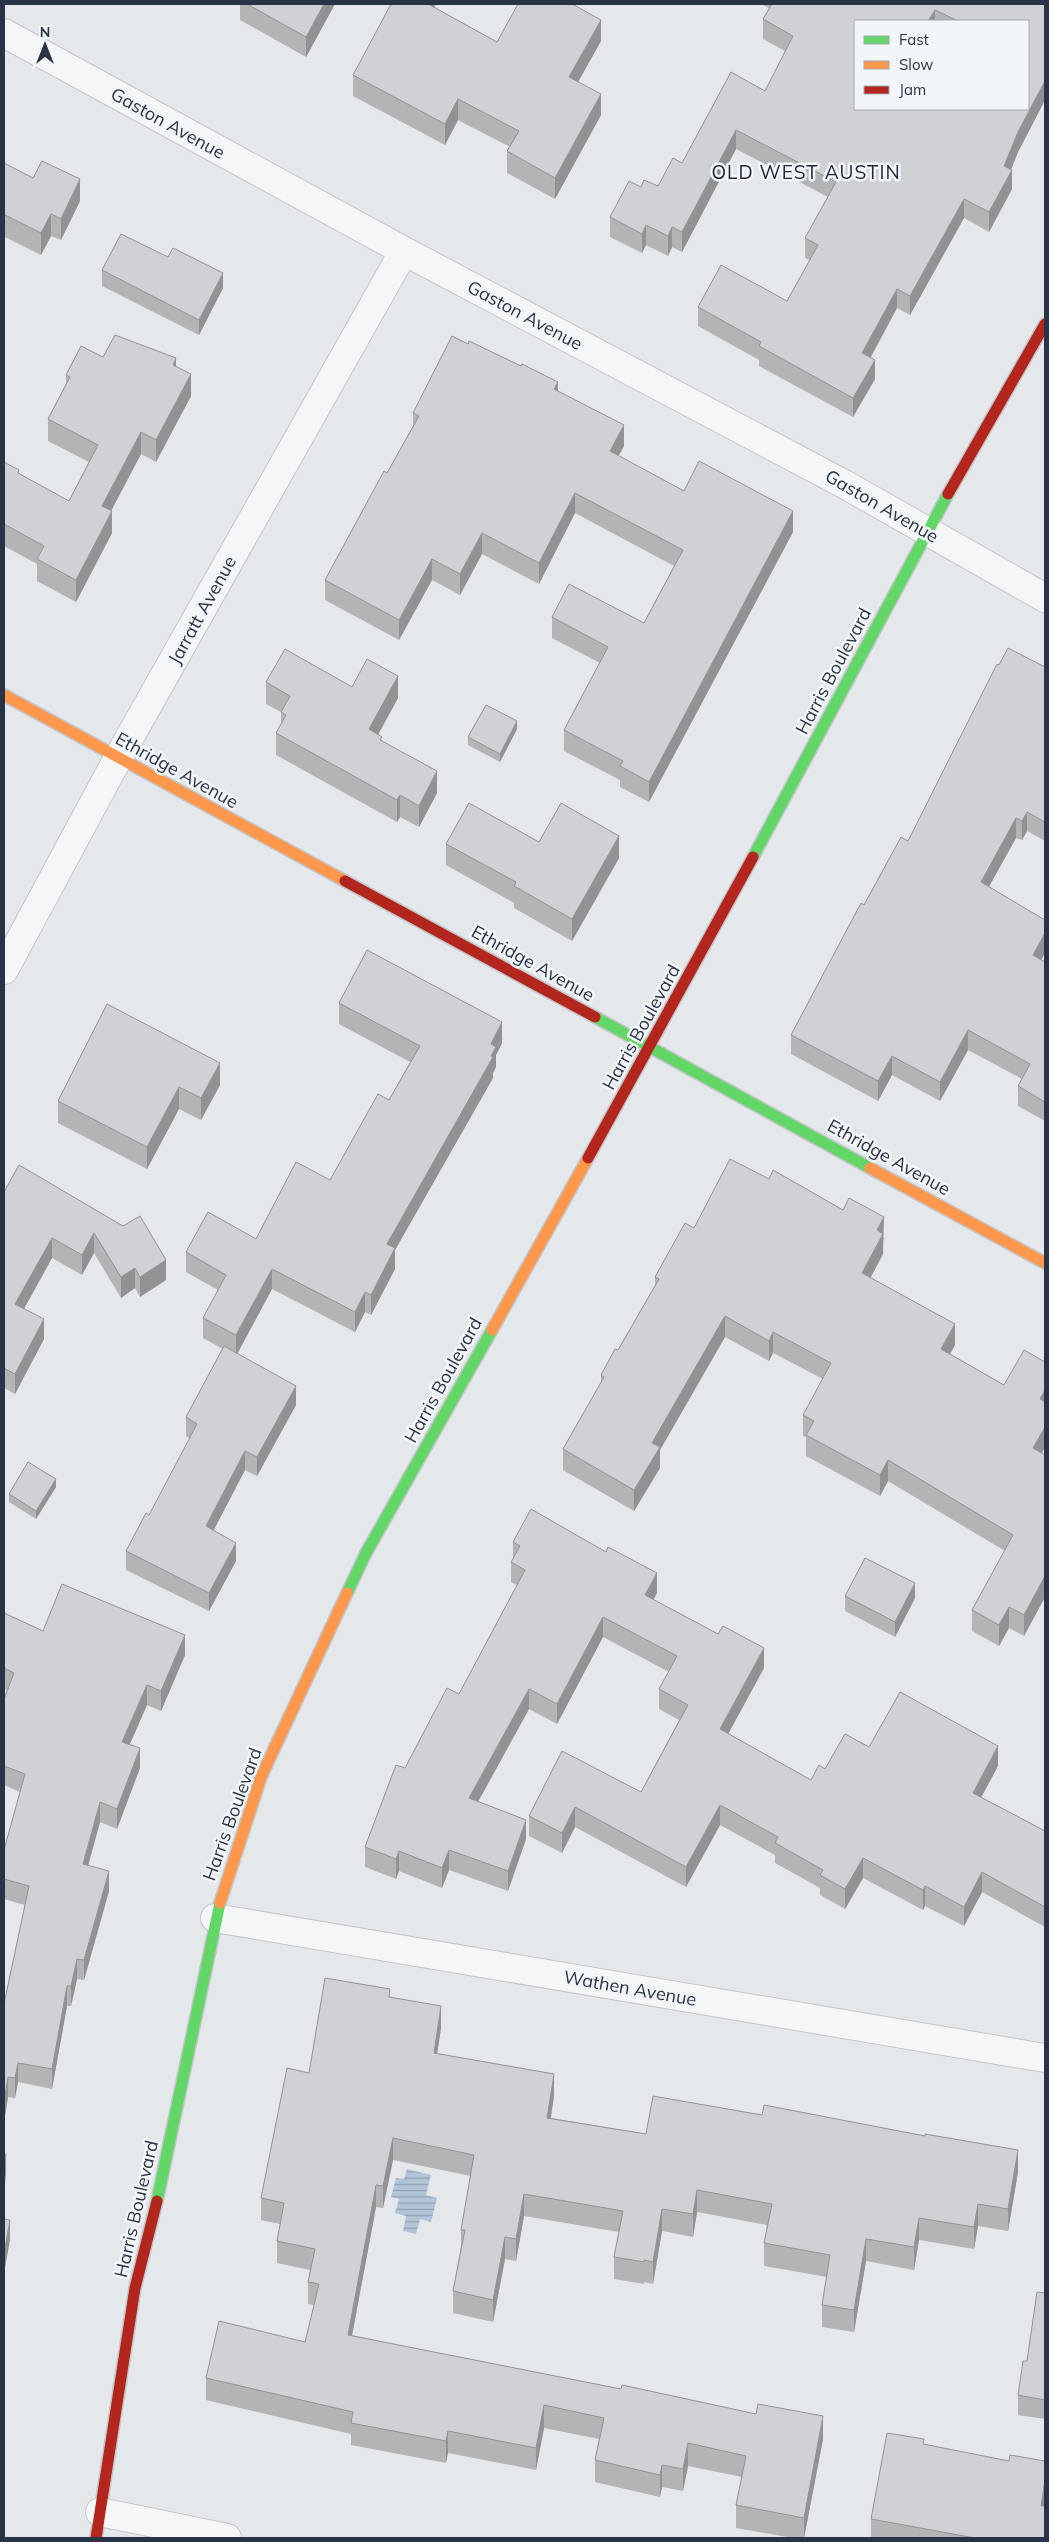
<svg xmlns="http://www.w3.org/2000/svg" width="1049" height="2542" font-family="Mulish,sans-serif">
<style>
.water{fill:url(#water-rules)}
.lines{fill:none;stroke-linecap:round;stroke-linejoin:round}
.street-casing{stroke:#c3c6c9;stroke-width:30}
.fast-casing{stroke:#c3c6c9;stroke-width:14}
.slow-casing{stroke:#c3c6c9;stroke-width:14}
.jam-casing{stroke:#c3c6c9;stroke-width:14}
.street{stroke:#f4f6f7;stroke-width:28}
.fast{stroke:#63d668;stroke-width:11}
.slow{stroke:#ff974d;stroke-width:11}
.jam{stroke:#b3261e;stroke-width:11}
.wall{fill:#b2b4b6;fill-rule:evenodd}
.shaded-wall{fill:#919294}
.building{fill:#cfd1d4;stroke:#919294;fill-rule:evenodd}
.labels{text-anchor:middle;dominant-baseline:central;stroke-width:5;stroke-linejoin:round;paint-order:stroke}
.street-label{font-size:18px;fill:#283347;stroke:#f3f6f9}
.neighbourhood-label{font-size:19px;letter-spacing:1px;fill:#1b2438;stroke:#f3f6f9}
</style>
<defs>
<pattern id="water-rules" width="6" height="5" patternUnits="userSpaceOnUse" patternTransform="scale(1.25)"><rect width="6" height="5" fill="#b1c4d8"/><path d="M0 2.5h6" fill="none" stroke="#90a0b1"/></pattern>
</defs>
<rect width="100%" height="100%" fill="#e5e8eb"/>
<!-- water -->
<path class="water" d="M 407,2169 L 431,2175 L 426,2195 L 437,2198 L 431,2222 L 420,2219 L 416,2234 L 403,2231 L 406,2216 L 395,2213 L 399,2199 L 391,2197 L 396,2178 L 404,2179 Z"/>
<g class="lines">
<defs>
<path id="street" d="M 4,33 L 404,251 L 844,484 L 1045,598
M 4,970 L 118,758 L 404,251
M 215,1918 L 1045,2058
M 100,2512 L 227,2538"/>
<path id="fast" d="M 753,857 L 948,494
M 595,1017 L 870,1168
M 347,1593 L 366,1553 L 492,1330
M 157,2201 L 220,1903"/>
<path id="slow" d="M 4,695 L 345,881
M 870,1168 L 1045,1263
M 492,1330 L 588,1158
M 220,1903 L 261,1777 L 347,1593"/>
<path id="jam" d="M 948,494 L 1045,324
M 345,881 L 595,1017
M 588,1158 L 753,857
M 96,2538 L 135,2288 L 157,2201"/>
</defs>
<!-- street casing -->
<use href="#street" class="street-casing"/>
<!-- fast casing -->
<use href="#fast" class="fast-casing"/>
<!-- slow casing -->
<use href="#slow" class="slow-casing"/>
<!-- jam casing -->
<use href="#jam" class="jam-casing"/>
<!-- street -->
<use href="#street" class="street"/>
<!-- fast -->
<use href="#fast" class="fast"/>
<!-- slow -->
<use href="#slow" class="slow"/>
<!-- jam -->
<use href="#jam" class="jam"/>
</g>
<!-- wall -->
<path class="wall" d="M 240,4 L 335,4 L 306,57 L 240,20 Z
M 436,4 L 434,7 L 497,42 L 601,41 L 578,82 L 601,115 L 555,199 L 507,173 L 507,151 L 510,147 L 458,120 L 445,145 L 353,96 L 353,75 Z
M 761,4 L 1045,4 L 1045,100 L 1018,152 L 1011,170 L 1012,189 L 989,232 L 964,218 L 910,315 L 897,308 L 871,357 L 875,379 L 853,417 L 759,366 L 759,360 L 698,326 L 698,307 L 787,301 L 810,260 L 805,258 L 805,238 L 828,197 L 736,149 L 682,252 L 672,247 L 668,256 L 646,245 L 642,253 L 610,237 L 610,217 L 641,187 L 658,186 L 682,163 L 765,91 L 785,51 L 763,39 L 763,19 L 769,8 ZM 855,21 L 1028,21 L 1028,109 L 855,109 Z
M 4,163 L 80,201 L 61,240 L 51,236 L 41,255 L 5,237 Z
M 102,270 L 223,288 L 199,335 L 102,286 Z
M 103,357 L 176,366 L 191,396 L 156,462 L 141,454 L 111,511 L 112,533 L 76,602 L 37,581 L 37,564 L 4,546 L 4,462 L 19,474 L 69,501 L 89,462 L 48,441 L 48,419 L 66,384 L 66,375 Z
M 558,391 L 624,446 L 618,456 L 684,491 L 793,532 L 649,802 L 620,787 L 620,780 L 564,751 L 564,730 L 600,663 L 552,638 L 552,617 L 644,623 L 674,566 L 575,513 L 539,584 L 482,554 L 460,595 L 432,580 L 399,640 L 325,600 L 325,580 L 387,473 L 413,426 L 413,413 Z
M 999,665 L 1045,667 L 1045,841 L 1027,831 L 1022,840 L 1016,838 L 989,886 L 1041,960 L 1045,962 L 1045,1121 L 1018,1106 L 1018,1086 L 1022,1079 L 968,1050 L 940,1101 L 892,1075 L 878,1101 L 791,1054 L 791,1035 L 864,905 L 908,841 Z
M 266,682 L 352,687 L 398,698 L 378,735 L 382,741 L 437,793 L 419,827 L 400,817 L 397,822 L 276,755 L 276,733 L 281,725 L 281,712 L 266,704 Z
M 517,729 L 500,762 L 468,745 L 468,737 Z
M 539,842 L 619,858 L 572,941 L 514,908 L 514,903 L 446,865 L 446,844 Z
M 339,1003 L 502,1043 L 496,1055 L 496,1067 L 493,1073 L 493,1078 L 395,1250 L 395,1269 L 371,1315 L 365,1312 L 355,1332 L 272,1289 L 237,1354 L 296,1405 L 257,1476 L 245,1470 L 213,1531 L 236,1561 L 209,1611 L 126,1570 L 126,1551 L 149,1515 L 190,1439 L 186,1436 L 186,1417 L 223,1349 L 203,1338 L 203,1318 L 218,1290 L 186,1272 L 186,1252 L 256,1239 L 330,1180 L 389,1100 L 410,1062 L 339,1024 Z
M 107,1004 L 220,1085 L 201,1120 L 179,1109 L 147,1169 L 58,1123 L 58,1101 Z
M 19,1165 L 166,1280 L 140,1297 L 135,1288 L 121,1298 L 94,1253 L 82,1275 L 52,1258 L 24,1309 L 44,1339 L 15,1394 L 4,1388 L 4,1192 Z
M 769,1179 L 884,1238 L 883,1240 L 883,1254 L 870,1278 L 955,1345 L 950,1354 L 1004,1385 L 1045,1362 L 1045,1447 L 1042,1453 L 1045,1455 L 1045,1597 L 1024,1636 L 1009,1628 L 999,1646 L 972,1631 L 972,1610 L 1005,1551 L 888,1481 L 880,1496 L 806,1456 L 806,1437 L 803,1436 L 803,1415 L 823,1379 L 773,1353 L 769,1361 L 725,1337 L 660,1450 L 660,1468 L 634,1511 L 563,1470 L 563,1449 L 601,1382 L 601,1375 L 618,1350 L 655,1286 L 655,1277 L 694,1228 Z
M 56,1487 L 36,1519 L 9,1502 L 9,1494 Z
M 513,1542 L 657,1593 L 653,1600 L 764,1668 L 728,1734 L 811,1780 L 825,1769 L 869,1747 L 998,1766 L 981,1797 L 1045,1831 L 1045,1927 L 982,1892 L 964,1926 L 925,1906 L 923,1910 L 863,1878 L 845,1909 L 820,1895 L 820,1888 L 775,1863 L 775,1855 L 720,1825 L 686,1887 L 575,1827 L 562,1853 L 529,1836 L 529,1816 L 641,1792 L 679,1720 L 659,1709 L 659,1689 L 669,1672 L 603,1637 L 557,1724 L 529,1709 L 478,1802 L 526,1839 L 508,1891 L 449,1870 L 442,1888 L 399,1871 L 396,1879 L 365,1867 L 365,1847 L 405,1768 L 459,1694 L 517,1585 L 511,1582 L 511,1562 L 513,1559 Z
M 845,1596 L 915,1598 L 895,1637 L 845,1611 Z
M 4,1613 L 43,1631 L 185,1655 L 161,1711 L 147,1705 L 130,1744 L 140,1768 L 117,1829 L 100,1822 L 88,1865 L 109,1891 L 84,1980 L 77,1979 L 71,2006 L 67,2006 L 52,2089 L 18,2082 L 15,2098 L 8,2097 L 4,2122 L 4,2004 L 25,1905 L 4,1899 L 4,1850 L 20,1792 L 4,1785 L 4,1699 L 7,1690 L 4,1688 Z
M 390,1997 L 441,2028 L 437,2053 L 554,2096 L 551,2118 L 646,2134 L 1018,2172 L 1008,2231 L 978,2226 L 974,2249 L 919,2240 L 914,2270 L 866,2261 L 854,2332 L 822,2327 L 822,2305 L 827,2277 L 764,2266 L 764,2243 L 767,2225 L 697,2212 L 693,2237 L 662,2231 L 653,2284 L 644,2282 L 644,2284 L 614,2279 L 614,2257 L 619,2232 L 524,2216 L 516,2261 L 505,2259 L 493,2322 L 453,2313 L 453,2291 L 461,2246 L 461,2230 L 471,2176 L 393,2160 L 383,2208 L 376,2207 L 352,2335 L 823,2439 L 804,2538 L 793,2538 L 736,2528 L 736,2505 L 742,2477 L 688,2466 L 683,2491 L 662,2487 L 660,2497 L 595,2482 L 595,2460 L 599,2439 L 544,2428 L 536,2470 L 448,2453 L 446,2463 L 351,2445 L 351,2434 L 206,2400 L 206,2378 L 305,2342 L 314,2305 L 308,2304 L 308,2282 L 310,2270 L 277,2263 L 277,2241 L 280,2224 L 261,2220 L 261,2198 L 309,2073 Z
M 1045,2293 L 1045,2419 L 1018,2415 L 1018,2395 Z
M 924,2445 L 1044,2506 L 1045,2538 L 871,2538 L 871,2519 Z"/>
<!-- shaded-wall -->
<path class="shaded-wall" d="M 324,4 L 335,4 L 306,57 L 306,37 Z
M 425,4 L 436,4 L 425,23 Z
M 935,10 L 935,21 L 928,21 Z
M 601,20 L 601,41 L 569,98 L 569,77 Z
M 1045,81 L 1045,100 L 1018,152 L 1008,177 L 1012,170 L 1012,189 L 989,232 L 989,212 L 1004,166 L 1018,132 Z
M 601,94 L 601,115 L 555,199 L 555,178 Z
M 458,99 L 458,120 L 445,145 L 445,124 Z
M 736,130 L 736,149 L 682,252 L 682,232 Z
M 80,179 L 80,201 L 61,240 L 61,219 Z
M 964,199 L 964,218 L 910,315 L 910,296 Z
M 51,214 L 51,236 L 41,255 L 41,233 Z
M 5,215 L 5,237 L 4,240 L 4,218 Z
M 646,225 L 646,245 L 642,253 L 642,234 Z
M 672,227 L 672,247 L 668,256 L 668,236 Z
M 223,273 L 223,288 L 199,335 L 199,320 Z
M 897,289 L 897,308 L 862,373 L 862,353 Z
M 176,358 L 176,380 L 173,365 Z
M 875,360 L 875,379 L 853,417 L 853,398 Z
M 191,374 L 191,396 L 156,462 L 156,440 Z
M 558,382 L 558,402 L 554,389 Z
M 624,425 L 624,446 L 610,472 L 610,451 Z
M 141,432 L 141,454 L 102,528 L 102,506 Z
M 575,493 L 575,513 L 539,584 L 539,563 Z
M 112,511 L 112,533 L 76,602 L 76,580 Z
M 793,511 L 793,532 L 649,802 L 649,782 Z
M 482,533 L 482,554 L 460,595 L 460,574 Z
M 432,559 L 432,580 L 399,640 L 399,620 Z
M 398,676 L 398,698 L 369,751 L 369,729 Z
M 517,721 L 517,729 L 500,762 L 500,754 Z
M 437,771 L 437,793 L 419,827 L 419,806 Z
M 400,795 L 400,817 L 397,822 L 397,800 Z
M 1027,812 L 1027,831 L 1022,840 L 1022,821 Z
M 1016,818 L 1016,838 L 981,901 L 981,882 Z
M 619,836 L 619,858 L 572,941 L 572,919 Z
M 1045,933 L 1045,953 L 1033,975 L 1033,955 Z
M 502,1022 L 502,1043 L 496,1055 L 496,1067 L 493,1073 L 493,1078 L 395,1250 L 395,1269 L 371,1315 L 371,1295 L 387,1244 Z
M 968,1030 L 968,1050 L 940,1101 L 940,1082 Z
M 892,1056 L 892,1075 L 878,1101 L 878,1081 Z
M 220,1063 L 220,1085 L 201,1120 L 201,1098 Z
M 179,1087 L 179,1109 L 147,1169 L 147,1147 Z
M 884,1217 L 883,1254 L 862,1294 L 862,1273 L 877,1230 Z
M 94,1233 L 94,1253 L 82,1275 L 82,1255 Z
M 52,1238 L 52,1258 L 15,1325 L 15,1304 Z
M 166,1260 L 166,1280 L 140,1297 L 140,1277 Z
M 135,1268 L 135,1288 L 121,1298 L 121,1277 Z
M 272,1269 L 272,1289 L 236,1356 L 236,1335 Z
M 365,1292 L 365,1312 L 355,1332 L 355,1312 Z
M 725,1316 L 725,1337 L 660,1450 L 660,1468 L 634,1511 L 634,1490 L 652,1443 Z
M 44,1319 L 44,1339 L 15,1394 L 15,1374 Z
M 955,1324 L 955,1345 L 941,1370 L 941,1349 Z
M 773,1332 L 773,1353 L 769,1361 L 769,1341 Z
M 296,1386 L 296,1405 L 257,1476 L 257,1457 Z
M 1045,1390 L 1045,1410 L 1040,1399 Z
M 1045,1427 L 1045,1447 L 1033,1469 L 1033,1448 Z
M 245,1451 L 245,1470 L 206,1545 L 206,1526 Z
M 888,1460 L 888,1481 L 880,1496 L 880,1475 Z
M 56,1479 L 56,1487 L 36,1519 L 36,1511 Z
M 236,1543 L 236,1561 L 209,1611 L 209,1593 Z
M 657,1573 L 657,1593 L 645,1615 L 645,1595 Z
M 1045,1576 L 1045,1597 L 1024,1636 L 1024,1615 Z
M 915,1583 L 915,1598 L 895,1637 L 895,1622 Z
M 1009,1607 L 1009,1628 L 999,1646 L 999,1625 Z
M 603,1617 L 603,1637 L 557,1724 L 557,1704 Z
M 185,1635 L 185,1655 L 161,1711 L 161,1691 Z
M 764,1648 L 764,1668 L 720,1749 L 720,1729 Z
M 147,1685 L 147,1705 L 122,1762 L 122,1742 Z
M 529,1689 L 529,1709 L 469,1818 L 469,1798 Z
M 998,1746 L 998,1766 L 973,1813 L 973,1793 Z
M 140,1748 L 140,1768 L 117,1829 L 117,1809 Z
M 100,1802 L 100,1822 L 83,1884 L 83,1864 Z
M 720,1805 L 720,1825 L 686,1887 L 686,1867 Z
M 575,1807 L 575,1827 L 562,1853 L 562,1833 Z
M 526,1820 L 526,1839 L 508,1891 L 508,1871 Z
M 449,1850 L 449,1870 L 442,1888 L 442,1868 Z
M 399,1851 L 399,1871 L 396,1879 L 396,1859 Z
M 863,1858 L 863,1878 L 845,1909 L 845,1889 Z
M 109,1871 L 109,1891 L 84,1980 L 84,1960 Z
M 982,1872 L 982,1892 L 964,1926 L 964,1907 Z
M 925,1886 L 925,1906 L 923,1910 L 923,1890 Z
M 77,1959 L 77,1979 L 71,2006 L 71,1986 Z
M 67,1986 L 67,2006 L 52,2089 L 52,2069 Z
M 441,2006 L 441,2028 L 434,2075 L 434,2053 Z
M 18,2063 L 18,2082 L 15,2098 L 15,2078 Z
M 554,2074 L 554,2096 L 547,2140 L 547,2118 Z
M 8,2077 L 8,2097 L 4,2122 L 4,2102 Z
M 393,2138 L 393,2160 L 383,2208 L 383,2186 Z
M 1018,2150 L 1018,2172 L 1008,2231 L 1008,2209 Z
M 6,2154 L 6,2174 L 4,2190 L 4,2170 Z
M 376,2185 L 376,2207 L 348,2357 L 348,2335 Z
M 697,2190 L 697,2212 L 693,2237 L 693,2214 Z
M 524,2194 L 524,2216 L 516,2261 L 516,2239 Z
M 978,2204 L 978,2226 L 974,2249 L 974,2227 Z
M 662,2209 L 662,2231 L 653,2284 L 653,2262 Z
M 919,2218 L 919,2240 L 914,2270 L 914,2247 Z
M 10,2220 L 10,2240 L 4,2273 L 4,2254 Z
M 505,2237 L 505,2259 L 493,2322 L 493,2300 Z
M 866,2239 L 866,2261 L 854,2332 L 854,2310 Z
M 544,2405 L 544,2428 L 536,2470 L 536,2448 Z
M 823,2416 L 823,2439 L 804,2538 L 804,2518 Z
M 448,2431 L 448,2453 L 446,2463 L 446,2441 Z
M 688,2443 L 688,2466 L 683,2491 L 683,2469 Z
M 662,2465 L 662,2487 L 660,2497 L 660,2475 Z
M 1045,2480 L 1045,2499 L 1041,2525 L 1041,2506 Z"/>
<!-- building -->
<path class="building" d="M 247,4 L 324,4 L 306,37 Z
M 391,4 L 428,4 L 497,42 L 518,4 L 572,4 L 601,20 L 569,77 L 601,94 L 555,178 L 507,151 L 519,131 L 458,99 L 445,124 L 353,75 Z
M 772,4 L 1045,4 L 1045,81 L 1018,132 L 1004,166 L 1012,170 L 989,212 L 964,199 L 910,296 L 897,289 L 862,353 L 875,360 L 853,398 L 759,346 L 761,342 L 698,307 L 721,265 L 787,301 L 818,245 L 805,238 L 836,182 L 736,130 L 682,232 L 672,227 L 668,236 L 646,225 L 642,234 L 610,217 L 629,181 L 641,187 L 644,180 L 658,186 L 673,158 L 682,163 L 731,72 L 765,91 L 793,36 L 763,19 ZM 935,10 L 958,21 L 1028,21 L 1028,109 L 855,109 L 855,21 L 928,21 Z
M 42,161 L 80,179 L 61,219 L 51,214 L 41,233 L 5,215 L 4,218 L 4,163 L 33,178 Z
M 121,234 L 168,257 L 173,248 L 223,273 L 199,320 L 102,270 Z
M 115,335 L 176,358 L 173,365 L 191,374 L 156,440 L 141,432 L 102,506 L 112,511 L 76,580 L 37,559 L 44,546 L 4,524 L 4,462 L 19,470 L 18,473 L 69,501 L 98,445 L 48,419 L 70,377 L 66,375 L 81,346 L 103,357 Z
M 452,336 L 468,344 L 469,341 L 521,366 L 522,364 L 558,382 L 554,389 L 624,425 L 610,451 L 684,491 L 699,461 L 793,511 L 649,782 L 620,766 L 623,761 L 564,730 L 608,647 L 552,617 L 569,584 L 644,623 L 683,550 L 575,493 L 539,563 L 482,533 L 460,574 L 432,559 L 399,620 L 325,580 L 384,471 L 387,473 L 419,416 L 413,413 Z
M 1008,648 L 1045,667 L 1045,822 L 1027,812 L 1022,821 L 1016,818 L 981,882 L 1045,920 L 1045,933 L 1033,955 L 1045,962 L 1045,1102 L 1018,1086 L 1030,1064 L 968,1030 L 940,1082 L 892,1056 L 878,1081 L 791,1035 L 861,903 L 864,905 L 901,837 L 908,841 L 997,664 L 999,665 Z
M 285,649 L 352,687 L 367,659 L 398,676 L 369,729 L 382,737 L 380,740 L 437,771 L 419,806 L 400,795 L 397,800 L 276,733 L 286,715 L 281,712 L 290,696 L 266,682 Z
M 486,705 L 517,721 L 500,754 L 468,737 Z
M 469,803 L 539,842 L 561,803 L 619,836 L 572,919 L 514,886 L 516,882 L 446,844 Z
M 367,950 L 502,1022 L 491,1044 L 496,1047 L 491,1056 L 493,1057 L 387,1244 L 395,1248 L 371,1295 L 365,1292 L 355,1312 L 272,1269 L 236,1335 L 203,1318 L 226,1275 L 186,1252 L 208,1212 L 256,1239 L 296,1162 L 330,1180 L 378,1094 L 389,1100 L 420,1046 L 339,1003 Z
M 107,1004 L 220,1063 L 201,1098 L 179,1087 L 147,1147 L 58,1101 Z
M 730,1159 L 769,1179 L 773,1170 L 843,1210 L 849,1198 L 884,1217 L 877,1230 L 883,1234 L 862,1273 L 955,1324 L 941,1349 L 1004,1385 L 1024,1350 L 1045,1362 L 1045,1390 L 1040,1399 L 1045,1402 L 1045,1427 L 1033,1448 L 1045,1455 L 1045,1576 L 1024,1615 L 1009,1607 L 999,1625 L 972,1610 L 1013,1535 L 888,1460 L 880,1475 L 806,1435 L 814,1421 L 803,1415 L 831,1363 L 773,1332 L 769,1341 L 725,1316 L 652,1443 L 660,1447 L 634,1490 L 563,1449 L 604,1377 L 601,1375 L 615,1349 L 618,1350 L 659,1279 L 655,1277 L 685,1223 L 694,1228 Z
M 19,1165 L 123,1226 L 140,1216 L 166,1260 L 140,1277 L 135,1268 L 121,1277 L 94,1233 L 82,1255 L 52,1238 L 15,1304 L 44,1319 L 15,1374 L 4,1368 L 4,1192 Z
M 224,1346 L 296,1386 L 257,1457 L 245,1451 L 206,1526 L 236,1543 L 209,1593 L 126,1551 L 146,1513 L 149,1515 L 197,1424 L 186,1417 Z
M 28,1462 L 56,1479 L 36,1511 L 9,1494 Z
M 531,1509 L 606,1552 L 608,1547 L 657,1573 L 645,1595 L 718,1634 L 723,1626 L 764,1648 L 720,1729 L 811,1780 L 819,1765 L 825,1769 L 845,1734 L 869,1747 L 900,1692 L 998,1746 L 973,1793 L 1045,1831 L 1045,1907 L 982,1872 L 964,1907 L 925,1886 L 923,1890 L 863,1858 L 845,1889 L 820,1875 L 823,1870 L 775,1843 L 778,1837 L 720,1805 L 686,1867 L 575,1807 L 562,1833 L 529,1816 L 562,1751 L 641,1792 L 688,1705 L 659,1689 L 677,1656 L 603,1617 L 557,1704 L 529,1689 L 469,1798 L 526,1820 L 508,1871 L 449,1850 L 442,1868 L 399,1851 L 396,1859 L 365,1847 L 396,1765 L 405,1768 L 447,1688 L 459,1694 L 525,1570 L 511,1562 L 520,1546 L 513,1542 Z
M 865,1558 L 915,1583 L 895,1622 L 845,1596 Z
M 62,1584 L 185,1635 L 161,1691 L 147,1685 L 122,1742 L 140,1748 L 117,1809 L 100,1802 L 83,1864 L 109,1871 L 84,1960 L 77,1959 L 71,1986 L 67,1986 L 52,2069 L 18,2063 L 15,2078 L 8,2077 L 4,2102 L 4,2004 L 29,1886 L 4,1879 L 4,1850 L 25,1774 L 4,1766 L 4,1699 L 14,1673 L 4,1668 L 4,1613 L 43,1631 Z
M 325,1978 L 390,1989 L 389,1997 L 441,2006 L 434,2053 L 554,2074 L 547,2118 L 646,2134 L 653,2096 L 762,2115 L 764,2105 L 925,2136 L 925,2134 L 1018,2150 L 1008,2209 L 978,2204 L 974,2227 L 919,2218 L 914,2247 L 866,2239 L 854,2310 L 822,2305 L 830,2255 L 764,2243 L 772,2204 L 697,2190 L 693,2214 L 662,2209 L 653,2262 L 644,2260 L 644,2262 L 614,2257 L 623,2211 L 524,2194 L 516,2239 L 505,2237 L 493,2300 L 453,2291 L 465,2230 L 461,2230 L 474,2155 L 393,2138 L 383,2186 L 376,2185 L 348,2335 L 621,2389 L 622,2385 L 756,2414 L 758,2404 L 823,2416 L 804,2518 L 736,2505 L 746,2456 L 688,2443 L 683,2469 L 662,2465 L 660,2475 L 595,2460 L 604,2418 L 544,2405 L 536,2448 L 448,2431 L 446,2441 L 351,2423 L 353,2412 L 206,2378 L 219,2321 L 305,2342 L 319,2284 L 308,2282 L 315,2249 L 277,2241 L 284,2203 L 261,2198 L 287,2068 L 309,2073 Z
M 4,2154 L 6,2154 L 4,2170 Z
M 4,2219 L 10,2220 L 4,2254 Z
M 1037,2292 L 1045,2293 L 1045,2400 L 1018,2395 L 1023,2361 L 1027,2361 Z
M 887,2433 L 924,2439 L 923,2444 L 1009,2461 L 1010,2455 L 1045,2461 L 1045,2480 L 1041,2506 L 1045,2506 L 1045,2538 L 975,2538 L 871,2519 Z"/>
<g class="labels">
<!-- street labels -->
<g class="street-label">
<text transform="translate(168 123) rotate(29)">Gaston Avenue</text>
<text transform="translate(525 315) rotate(28)">Gaston Avenue</text>
<text transform="translate(882 506) rotate(30)">Gaston Avenue</text>
<text transform="translate(202 610) rotate(-61)">Jarratt Avenue</text>
<text transform="translate(833 671) rotate(-62)">Harris Boulevard</text>
<text transform="translate(177 770) rotate(29)">Ethridge Avenue</text>
<text transform="translate(533 963) rotate(29)">Ethridge Avenue</text>
<text transform="translate(641 1027) rotate(-61)">Harris Boulevard</text>
<text transform="translate(889 1157) rotate(29)">Ethridge Avenue</text>
<text transform="translate(443 1380) rotate(-61)">Harris Boulevard</text>
<text transform="translate(232 1814) rotate(-70)">Harris Boulevard</text>
<text transform="translate(630 1988) rotate(10)">Wathen Avenue</text>
<text transform="translate(136 2209) rotate(-77)">Harris Boulevard</text>
</g>
<!-- neighbourhood labels -->
<g class="neighbourhood-label">
<text x="806" y="172">OLD WEST AUSTIN</text>
</g>
</g>
<!-- border -->
<rect width="1049" height="2542" fill="none" stroke="#283347" stroke-width="10"/>
<!-- legend -->
<rect x="854" y="20" width="175" height="90" fill="#f3f6f9" stroke="#a2a8b2"/>
<rect x="864" y="36" width="25" height="8" fill="#63d668" stroke="#a2a8b2"/>
<text x="899" y="45" font-size="15" fill="#283347">Fast</text>
<rect x="864" y="61" width="25" height="8" fill="#ff974d" stroke="#a2a8b2"/>
<text x="899" y="70" font-size="15" fill="#283347">Slow</text>
<rect x="864" y="86" width="25" height="8" fill="#b3261e" stroke="#a2a8b2"/>
<text x="899" y="95" font-size="15" fill="#283347">Jam</text>
<!-- north arrow -->
<g transform="translate(45 45)" stroke="#f3f6f9" stroke-width="4" paint-order="stroke">
<path d="M0-4L9 19L0 12L-9 19Z" fill="#283347"/>
<text y="-8" font-size="14" font-weight="bold" text-anchor="middle" fill="#283347">N</text>
</g>
</svg>
